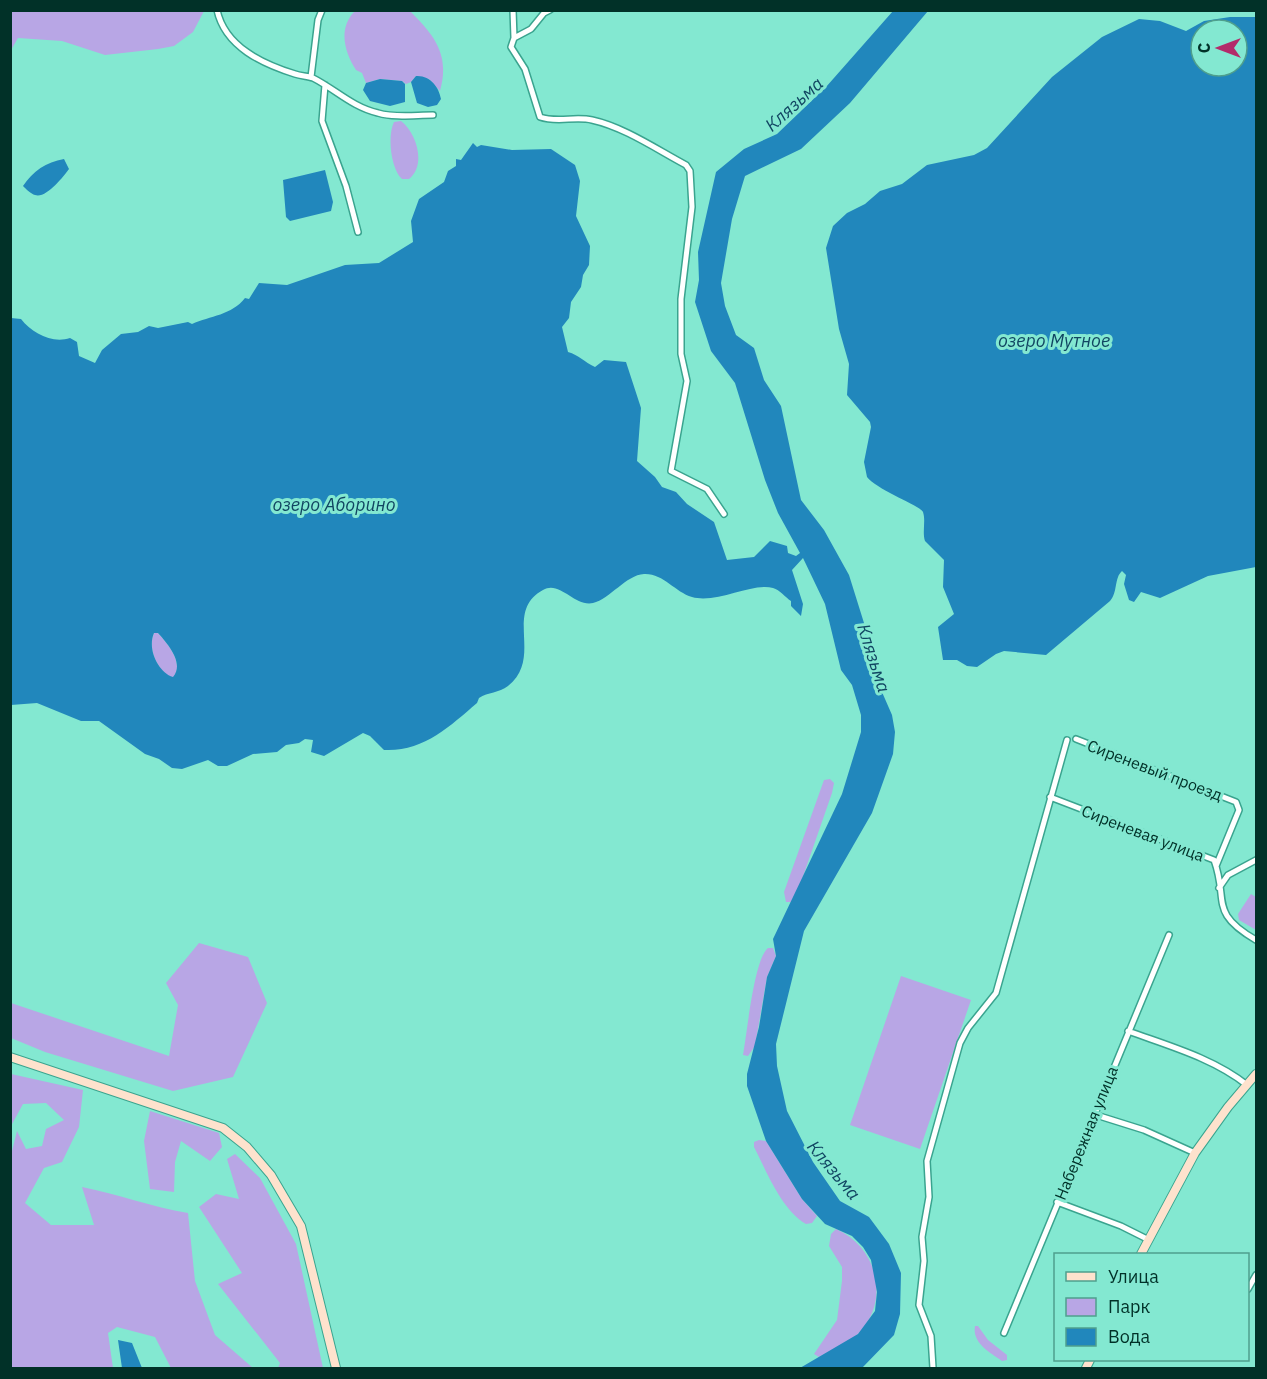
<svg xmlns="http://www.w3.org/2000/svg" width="1267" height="1379" font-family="'IBM Plex Sans',sans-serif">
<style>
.green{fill:#b8a6e5}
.water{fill:#2187bc;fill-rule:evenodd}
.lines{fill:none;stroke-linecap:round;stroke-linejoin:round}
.minor-casing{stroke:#3aa48f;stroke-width:8}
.secondary-casing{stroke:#3aa48f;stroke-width:10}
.minor{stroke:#fff;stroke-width:5}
.secondary{stroke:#fee2cd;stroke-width:8}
.labels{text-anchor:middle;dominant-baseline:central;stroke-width:6;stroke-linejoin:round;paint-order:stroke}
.street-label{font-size:16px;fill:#013128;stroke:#83e8d1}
.water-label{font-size:18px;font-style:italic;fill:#114562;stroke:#83e8d1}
</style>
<rect width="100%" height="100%" fill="#83e8d1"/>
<!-- green -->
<path class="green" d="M 11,10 L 204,10 L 204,11 L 193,32 L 174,46 L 158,49 L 105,55 L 62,41 L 18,38 L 11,50 Z
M 355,11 L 410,11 C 435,36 450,55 440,91 L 429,79 L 416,76 L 411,82 L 406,84 L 402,81 L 380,79 L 366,83 L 362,73 L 356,70 C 344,51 338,28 355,11 Z
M 401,121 C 416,132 427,165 409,179 L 402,179 C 391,169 387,136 394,122 Z
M 154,633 L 158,633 C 167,643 185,663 173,678 C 158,672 147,649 154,633 Z
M 830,779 L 834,783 L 832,793 L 800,885 L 791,902 L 786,902 L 784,892 L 824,780 Z
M 1251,894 L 1256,897 L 1256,930 L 1239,920 L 1238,914 Z
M 199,943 L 248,957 L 267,1003 L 233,1077 L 173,1091 L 45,1052 L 11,1038 L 11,1003 L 169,1056 L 178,1005 L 166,983 Z
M 768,948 L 773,948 L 776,956 L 767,977 L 755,1046 L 748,1056 L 743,1055 C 747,1034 754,959 768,948 Z
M 901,976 L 971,1000 L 920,1149 L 850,1125 Z
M 11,1074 L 83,1090 L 79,1127 L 62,1162 L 44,1168 L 25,1203 L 51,1225 L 94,1225 L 82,1187 C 118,1194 152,1207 188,1213 L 195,1281 L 215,1335 L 253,1368 L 171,1368 L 155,1337 L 117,1327 L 108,1333 L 113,1368 L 11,1368 L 11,1155 L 17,1131 L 26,1149 L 42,1146 L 46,1129 L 64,1120 L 46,1103 L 23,1104 L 11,1126 Z
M 150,1111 L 219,1133 L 222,1147 L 210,1161 L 181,1141 L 175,1162 L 174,1192 L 150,1189 L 144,1141 Z
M 759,1140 L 766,1141 L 802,1199 L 817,1216 L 812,1223 L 806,1224 C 781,1209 767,1172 754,1147 L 754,1142 Z
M 235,1154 L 260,1178 L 296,1244 L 323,1368 L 278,1368 L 280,1363 L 218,1284 L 242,1273 L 199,1207 L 216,1194 L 239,1199 L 227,1159 Z
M 836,1229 C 877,1247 891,1299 859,1333 C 850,1343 832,1350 819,1357 L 814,1354 L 837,1320 L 842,1281 L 842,1267 L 829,1246 L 831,1234 Z
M 975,1326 L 978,1326 L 988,1340 L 1007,1355 L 1007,1360 L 1002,1361 C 989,1352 972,1343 975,1326 Z"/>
<!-- water -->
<path class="water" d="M 893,11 L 928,11 L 850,103 L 801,149 L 745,176 L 732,219 L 721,283 L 725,306 L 736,335 L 754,348 L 764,380 L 781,406 L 801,500 L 824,530 L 849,575 L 864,623 L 875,676 L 892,715 L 895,732 L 893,754 L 872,813 L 804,931 L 776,1044 L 777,1066 L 787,1111 L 813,1162 L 840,1201 L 869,1217 L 889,1244 L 901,1273 L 900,1314 L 894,1335 L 862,1368 L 800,1368 L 858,1334 L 875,1311 L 877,1292 L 871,1260 L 863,1247 L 852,1236 L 825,1224 L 802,1199 L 766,1141 L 747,1086 L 747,1074 L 759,1027 L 767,977 L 776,956 L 773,939 L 842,794 L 861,732 L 861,715 L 852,685 L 841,670 L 825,604 L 803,558 L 792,570 L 803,604 L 801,616 L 791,606 L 791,601 C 785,597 780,590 773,588 C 753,582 717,604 692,597 C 675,592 663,573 644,574 C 626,575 610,599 593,603 C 574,607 560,580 543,590 C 503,612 544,657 508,686 C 499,693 488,692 479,698 L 477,703 C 449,727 423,752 384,750 L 370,736 L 363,733 L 324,756 L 311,752 L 313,740 L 305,739 L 299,743 L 286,745 L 277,752 L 253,754 L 227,766 L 218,766 L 208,760 L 182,769 L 172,768 L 159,759 L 145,754 L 99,721 L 81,721 L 37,703 L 11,705 L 11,318 L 21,319 C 32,333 52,344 70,338 L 77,342 L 79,356 L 95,363 L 102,350 L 121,334 L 138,332 L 149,326 L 158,328 L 188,322 L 192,324 C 210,316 232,315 245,298 L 249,299 L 259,283 L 287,285 L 345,265 L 379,263 L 413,242 L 411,221 L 419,199 L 444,182 L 448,171 L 456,166 L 456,159 L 461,160 L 473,143 L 477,147 L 481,145 L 512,150 L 551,149 L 575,165 L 580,181 L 576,216 L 590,246 L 589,265 L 583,275 L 581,287 L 571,302 L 569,318 L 562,327 L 568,352 C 579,355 584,362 595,367 L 604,360 L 626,362 L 641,408 L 637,461 L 655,477 L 662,487 L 676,492 L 687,504 L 714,522 L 727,560 L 754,557 L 770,541 L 787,546 L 788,553 L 796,556 L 800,553 L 778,513 L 765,480 L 735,383 L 711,351 L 695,302 L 699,280 L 698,252 L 716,172 L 744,149 L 777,134 L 826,87 ZM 154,633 L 158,633 C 167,643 185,663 173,677 C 158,672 147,649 154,633 Z
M 1230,17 L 1256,17 L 1256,567 L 1208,576 L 1160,598 L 1141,592 L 1134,602 L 1129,600 L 1124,584 L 1126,575 L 1122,571 C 1114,578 1118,592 1110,601 L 1046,655 L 1004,651 L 996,654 L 977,667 L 967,666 L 957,660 L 943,660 L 938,627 L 954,614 L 943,587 L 944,560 L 925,541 C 922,532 926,521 923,512 C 921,506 877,490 867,477 L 864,462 L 871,427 L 870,422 L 847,395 L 849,364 L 839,329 L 826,248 L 833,226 L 847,213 L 865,204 L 880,191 L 902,184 L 927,165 L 974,155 L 987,148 L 1052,77 L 1102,37 L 1139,19 L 1160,21 L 1186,31 L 1204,21 ZM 1201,30 L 1237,30 L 1237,66 L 1201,66 Z
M 416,76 C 430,75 439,87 441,99 L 437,105 L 428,107 L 417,103 L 411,82 Z
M 380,79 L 402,81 L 405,84 L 405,102 L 390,106 L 370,101 L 363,90 L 366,83 Z
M 64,159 L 69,169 C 63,177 46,199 35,195 C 31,194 26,189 23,186 C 33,171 46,162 64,159 Z
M 325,170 L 333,202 L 331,211 L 290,221 L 286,217 L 283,180 Z
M 118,1340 L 132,1343 L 142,1368 L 122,1368 Z"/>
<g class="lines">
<defs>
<path id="minor" d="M 217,10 C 225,47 263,64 295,74 C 301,76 308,76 313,78 C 335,89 352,107 378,113 C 395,118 415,115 433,115
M 513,10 L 514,38
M 550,10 L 544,13 L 531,29 L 514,38 L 511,47 L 525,69 L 540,117 C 557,123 575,116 592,120 C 624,127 656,149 686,165 L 690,171 L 692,207 L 681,299 L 681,354 L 687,381 L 671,471 L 707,489 L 724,514
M 311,77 L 318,20 L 322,10
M 325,85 L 322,121 L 346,186 L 358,232
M 1076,739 L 1236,802 L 1239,810 L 1216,866
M 1050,797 L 1214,860 C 1229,901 1208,912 1256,940
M 1219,888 L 1228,875 L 1256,860
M 1128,1031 C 1169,1046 1213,1058 1247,1085
M 1093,1114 L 1144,1130 L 1195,1153
M 1057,1202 L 1121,1226 L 1149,1240
M 1248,1289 L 1256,1275
M 1004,1333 L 1169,935
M 933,1368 L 931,1336 L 919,1305 L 924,1261 L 922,1237 L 929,1197 L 927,1161 L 960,1043 L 968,1028 L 996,993 L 1067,740"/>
<path id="secondary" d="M 10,1057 L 223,1128 L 247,1147 L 271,1175 L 301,1226 L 336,1368
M 1141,1254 L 1195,1153 L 1228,1107 L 1256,1074
M 1086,1368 L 1090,1360"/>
</defs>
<!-- minor casing -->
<use href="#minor" class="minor-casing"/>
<!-- secondary casing -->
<use href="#secondary" class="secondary-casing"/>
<!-- minor -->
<use href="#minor" class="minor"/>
<!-- secondary -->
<use href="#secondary" class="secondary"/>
</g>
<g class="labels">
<!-- street labels -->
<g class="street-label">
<text transform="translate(1155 770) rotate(21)">Сиреневый проезд</text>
<text transform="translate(1143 833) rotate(21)">Сиреневая улица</text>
<text transform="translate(1086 1133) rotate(-68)">Набережная улица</text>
</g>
<!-- water labels -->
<g class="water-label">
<text transform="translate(794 104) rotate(-42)">Клязьма</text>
<text x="1054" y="340">озеро Мутное</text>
<text x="334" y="504">озеро Аборино</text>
<text transform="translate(874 658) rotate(72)">Клязьма</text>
<text transform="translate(834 1170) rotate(50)">Клязьма</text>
</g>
</g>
<!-- border -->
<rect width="1267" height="1379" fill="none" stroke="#013128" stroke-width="24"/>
<!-- legend -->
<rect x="1054" y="1253" width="195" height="108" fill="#83e8d1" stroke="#4f9f8d" stroke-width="1.5"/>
<rect x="1066" y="1272" width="30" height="9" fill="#fee2cd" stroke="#4f9f8d" stroke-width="1.5"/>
<text x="1108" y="1283" font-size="18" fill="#013128">Улица</text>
<rect x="1066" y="1298" width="30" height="18" fill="#b8a6e5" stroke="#4f9f8d" stroke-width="1.5"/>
<text x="1108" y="1313" font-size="18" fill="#013128">Парк</text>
<rect x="1066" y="1328" width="30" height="18" fill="#2187bc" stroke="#4f9f8d" stroke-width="1.5"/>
<text x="1108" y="1343" font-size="18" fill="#013128">Вода</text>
<!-- north arrow -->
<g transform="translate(1219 48) rotate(270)"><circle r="28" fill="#83e8d1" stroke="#4f9f8d" stroke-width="1.5"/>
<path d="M0-4.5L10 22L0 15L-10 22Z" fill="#b32b6a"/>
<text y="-9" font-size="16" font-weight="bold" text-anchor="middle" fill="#013128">С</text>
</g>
</svg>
